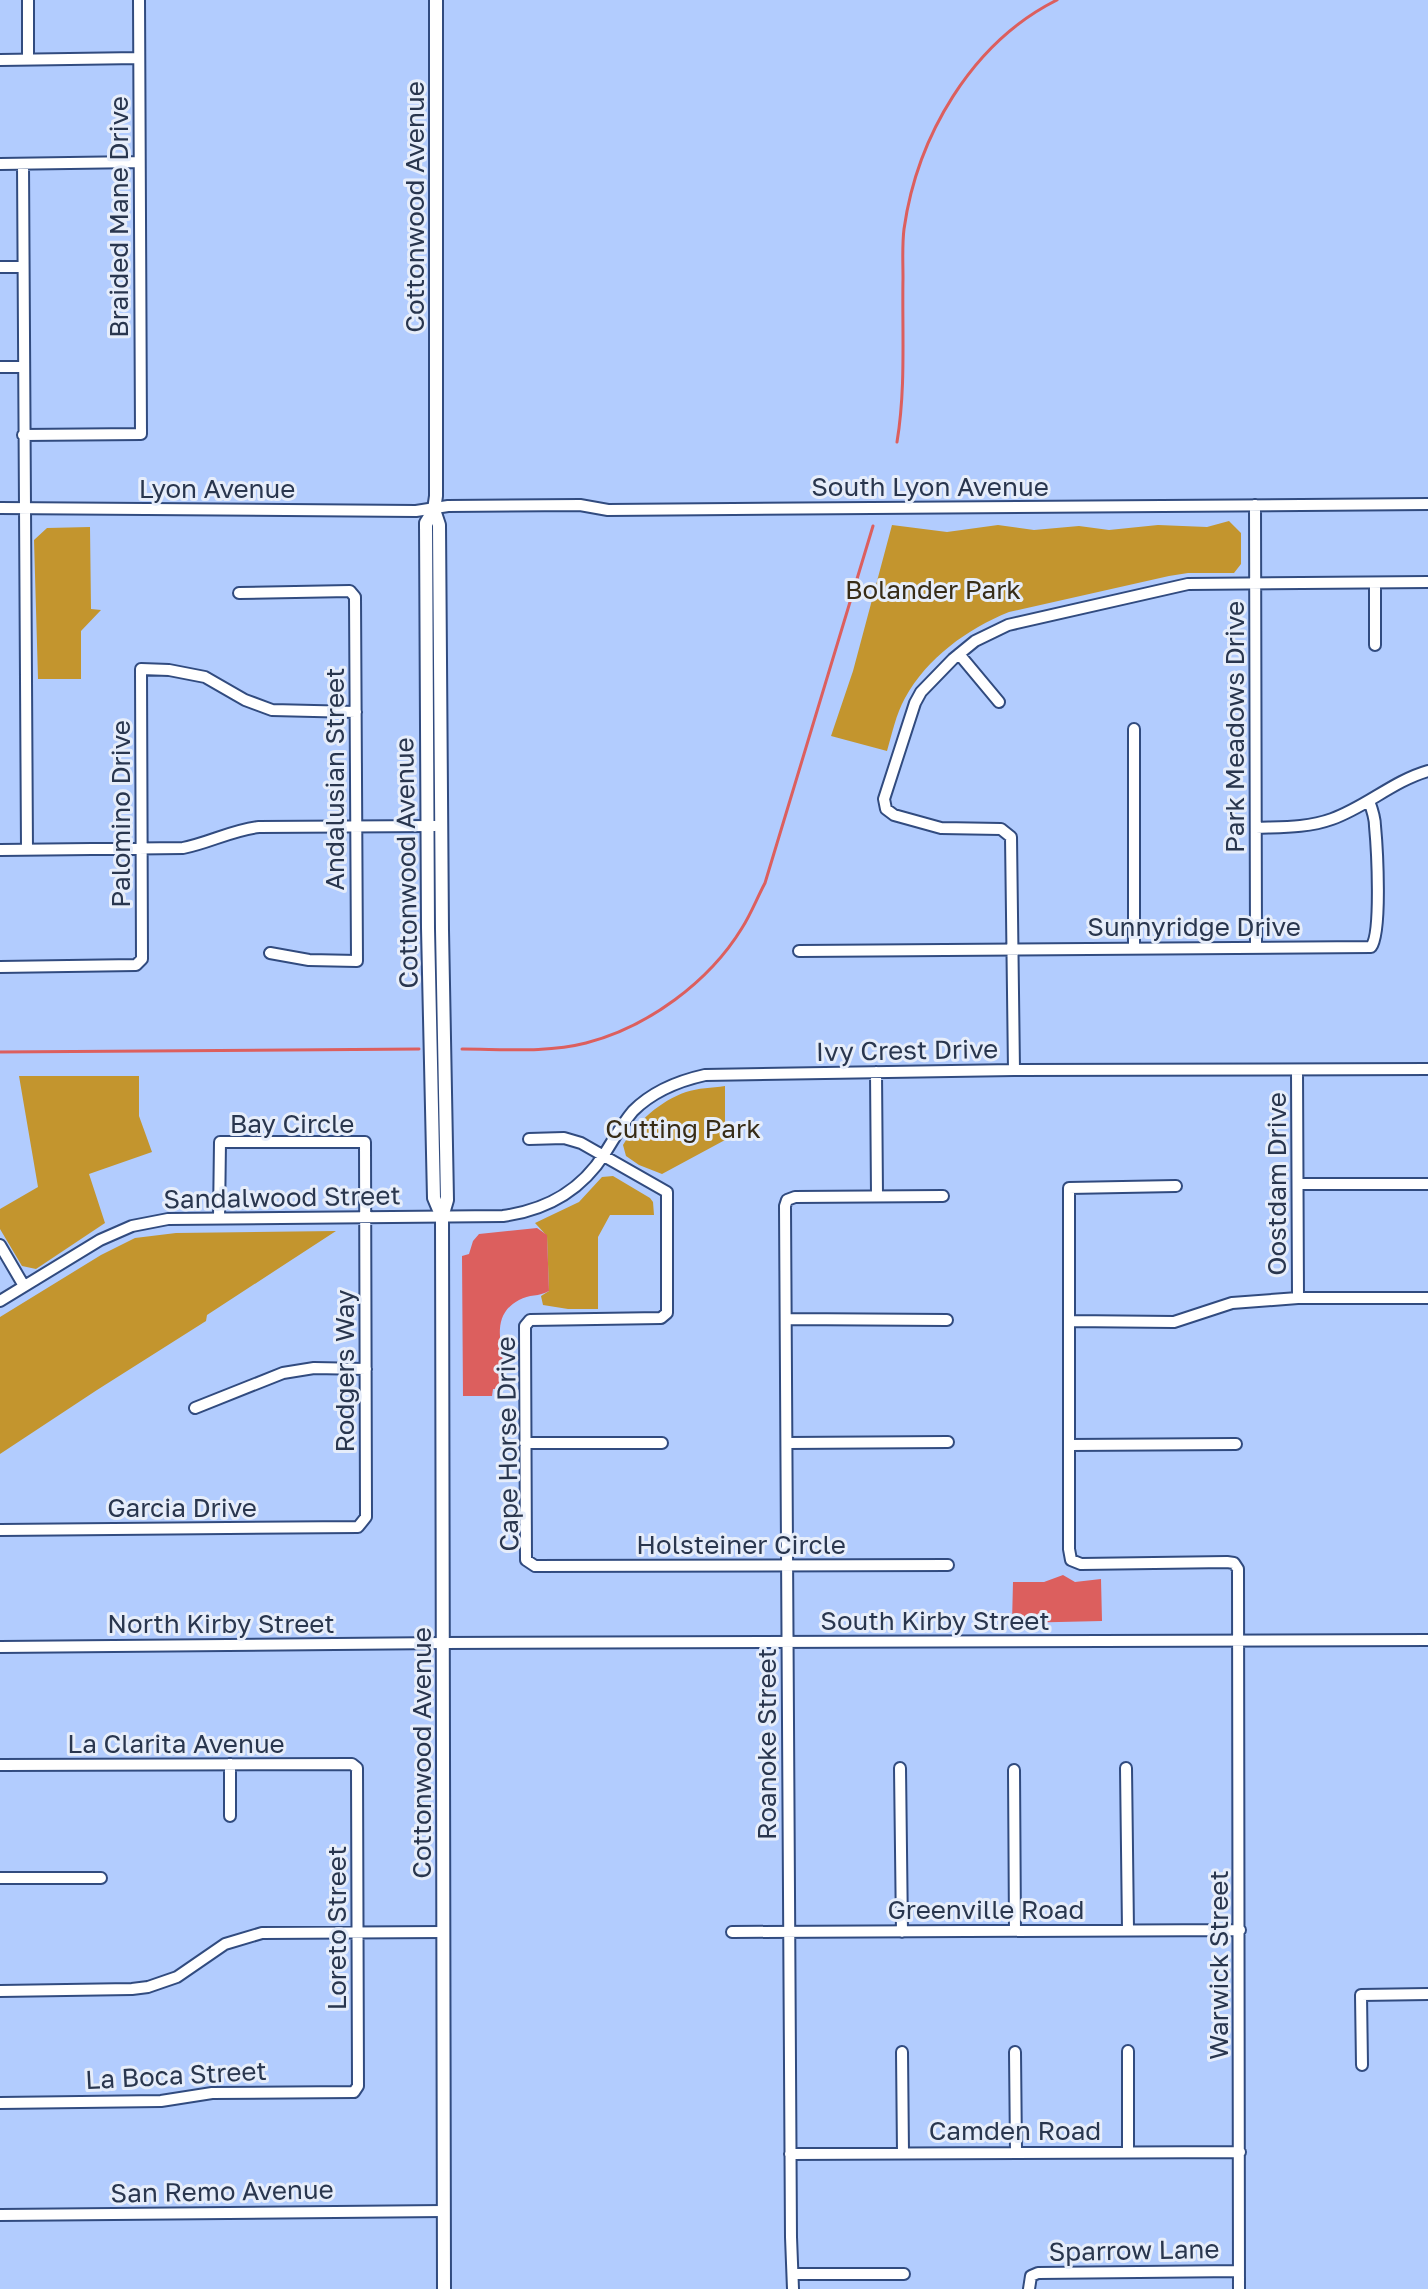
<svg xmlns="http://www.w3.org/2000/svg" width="1428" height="2289" font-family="'Golos Text',sans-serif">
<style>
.green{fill:#c3952e}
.water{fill:#dc5f5e}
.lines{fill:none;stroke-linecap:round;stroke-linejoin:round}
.stream{stroke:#dc5f5e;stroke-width:3}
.minor-casing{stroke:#314b7f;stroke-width:14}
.major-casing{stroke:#314b7f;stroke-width:16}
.minor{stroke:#fff;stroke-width:10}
.major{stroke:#fff;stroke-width:12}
.labels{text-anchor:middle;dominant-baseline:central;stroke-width:6;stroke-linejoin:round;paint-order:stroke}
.street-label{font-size:26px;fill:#29364e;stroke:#e6edfa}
.park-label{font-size:26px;fill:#372c17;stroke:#e6edfa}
</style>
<rect width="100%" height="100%" fill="#b2ccfe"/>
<!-- green -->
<path class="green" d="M 1229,521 L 1241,533 L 1241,564 L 1234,573 L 1188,573 L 1169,576 L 1009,612 C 967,629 927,658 905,698 C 896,714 892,734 887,751 L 831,736 L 853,671 L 892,525 L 947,532 L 998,525 L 1034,530 L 1079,526 L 1109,530 L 1158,525 L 1207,527 Z
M 90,527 L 91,609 L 101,610 L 81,631 L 81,679 L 38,679 L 34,540 L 47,528 Z
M 19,1076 L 139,1076 L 139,1116 L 152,1152 L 89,1174 L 105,1223 L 36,1269 L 22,1266 L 0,1229 L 0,1209 L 38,1187 Z
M 725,1086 L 725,1140 L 662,1174 L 639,1165 L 626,1156 L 623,1145 C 637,1122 660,1101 686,1092 C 698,1088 712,1088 725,1086 Z
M 613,1176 L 650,1198 L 653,1202 L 654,1215 L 610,1215 L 598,1237 L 598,1309 L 568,1309 L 543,1305 L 541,1296 L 549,1291 L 547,1236 L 535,1223 L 579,1202 L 602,1177 Z
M 336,1231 L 207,1315 L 206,1321 L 97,1390 L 0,1454 L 0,1317 L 101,1255 L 135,1238 L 176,1233 Z"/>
<!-- water -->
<path class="water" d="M 537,1228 L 547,1235 L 549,1291 C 539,1297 529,1294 519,1300 C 493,1314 500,1338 503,1362 C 504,1371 503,1380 504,1388 L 493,1389 L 492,1396 L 463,1396 L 462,1256 L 469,1254 L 473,1241 L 479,1234 Z
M 1063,1575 L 1075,1582 L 1101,1579 L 1102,1621 L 1012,1623 L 1013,1582 L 1044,1582 Z"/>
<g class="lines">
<!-- stream -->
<path class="stream" d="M 897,442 C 906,388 902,333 903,278 C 903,262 902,245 904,229 C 917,137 971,43 1057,0
M 462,1049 C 502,1049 547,1053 586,1043 C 648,1027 709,982 742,928 C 751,914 757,898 765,883 L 873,526
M 0,1052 L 419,1049"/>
<defs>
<path id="minor" d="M 28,0 L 28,59
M 0,60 L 139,58
M 0,164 L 139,162
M 23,164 L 27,850
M 0,267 L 23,267
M 0,367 L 23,367
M 23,435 L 141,434 L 139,0
M 1255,505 L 1256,948
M 0,508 L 416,511 L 448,506 L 580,505 L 608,510 L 1428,504
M 239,593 L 350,591 L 355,597 L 357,961 L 309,960 L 270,953
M 1375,645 L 1375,584
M 959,654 L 999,702
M 1134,729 L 1134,948
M 1256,828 C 1281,827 1307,828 1332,819 C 1366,807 1393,781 1428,771
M 0,850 L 183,848 C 209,843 232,830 259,827 L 435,826
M 799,951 L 1371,947 C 1382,933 1377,847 1375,826 C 1375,817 1372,809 1369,801
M 0,967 L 136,965 L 142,959 L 141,669 L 169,670 L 205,677 L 245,700 L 272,710 L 356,712
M 1014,1070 L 1011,837 L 1001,829 L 941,828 L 894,815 L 886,809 L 884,799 L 915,703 L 921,692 L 953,659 L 975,641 L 1008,625 L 1188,584 L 1428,582
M 1297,1070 L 1298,1298
M 876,1072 L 877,1196
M 529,1139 L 564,1138 L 581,1143 L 667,1192 L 667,1313 L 661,1318 L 530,1320 L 525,1326 L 526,1560 L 535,1566 L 948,1565
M 1298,1184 L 1428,1184
M 1176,1186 L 1069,1188 L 1069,1549 L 1071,1560 L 1081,1564 L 1227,1562 L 1234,1563 L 1238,1569 L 1239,2289
M 0,1245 L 24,1286
M 0,1301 L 100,1240 L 132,1226 L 168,1219 L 503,1216 C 547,1210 581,1191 605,1153 C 614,1139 622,1124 633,1111 C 652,1092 678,1081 705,1075 L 1014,1070 L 1428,1069
M 786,1319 L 947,1320
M 1069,1321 L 1174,1322 L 1232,1303 L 1298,1298 L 1428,1298
M 195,1408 L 283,1373 L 314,1368 L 366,1369
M 525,1443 L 662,1443
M 787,1443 L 948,1442
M 1069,1445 L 1236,1444
M 0,1530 L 358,1527 L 366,1517 L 365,1142 L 220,1142 L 219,1218
M 0,1647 L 443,1643 L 1428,1640
M 0,1765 L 352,1764 L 357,1768 L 358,2086 L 354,2092 L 212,2093 L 161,2101 L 0,2103
M 900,1768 L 902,1932
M 1126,1768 L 1128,1930
M 1014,1770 L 1015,1931
M 230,1816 L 230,1764
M 0,1878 L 101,1878
M 732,1932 L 1240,1930
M 0,1991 L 132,1989 L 148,1987 L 177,1977 L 225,1944 L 262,1933 L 443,1932
M 1128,2051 L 1128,2152
M 902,2052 L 903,2153
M 1015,2052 L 1016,2152
M 1362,2065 L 1361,1995 L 1428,1994
M 790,2154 L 1240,2152
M 0,2215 L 444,2211
M 793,2274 L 904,2274
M 793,2289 L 791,2237 L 785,1206 L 787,1200 L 795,1197 L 943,1196
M 1029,2289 L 1031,2276 L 1038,2273 L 1239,2271"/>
<path id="major" d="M 436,0 L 436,496 L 434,510 L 426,523 L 428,928 L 434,1198 L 442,1217
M 434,510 L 439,525 L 442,930 L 447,1200 L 442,1217 L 444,2289"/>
</defs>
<!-- minor casing -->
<use href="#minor" class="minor-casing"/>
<!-- major casing -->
<use href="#major" class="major-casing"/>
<!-- minor -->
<use href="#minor" class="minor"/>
<!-- major -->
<use href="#major" class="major"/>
</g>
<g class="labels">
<!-- street labels -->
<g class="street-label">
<text transform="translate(414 207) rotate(-90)">Cottonwood Avenue</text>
<text transform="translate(118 217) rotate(-90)">Braided Mane Drive</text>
<text x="930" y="486">South Lyon Avenue</text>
<text x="217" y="488">Lyon Avenue</text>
<text transform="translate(1234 727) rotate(-90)">Park Meadows Drive</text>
<text transform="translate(334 779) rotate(-90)">Andalusian Street</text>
<text transform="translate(120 814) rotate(-90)">Palomino Drive</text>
<text transform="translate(406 863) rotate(-91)">Cottonwood Avenue</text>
<text x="1194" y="926">Sunnyridge Drive</text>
<text transform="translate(907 1050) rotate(-1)">Ivy Crest Drive</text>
<text x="292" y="1123">Bay Circle</text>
<text transform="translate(1276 1184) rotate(-90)">Oostdam Drive</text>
<text transform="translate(282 1197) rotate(-1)">Sandalwood Street</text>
<text transform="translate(344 1371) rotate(-90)">Rodgers Way</text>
<text transform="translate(507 1444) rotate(-91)">Cape Horse Drive</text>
<text x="182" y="1507">Garcia Drive</text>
<text x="741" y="1544">Holsteiner Circle</text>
<text x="935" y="1620">South Kirby Street</text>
<text x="221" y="1623">North Kirby Street</text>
<text x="176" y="1743">La Clarita Avenue</text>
<text transform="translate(766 1744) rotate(-90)">Roanoke Street</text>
<text transform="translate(421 1753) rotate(-90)">Cottonwood Avenue</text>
<text x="986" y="1909">Greenville Road</text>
<text transform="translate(336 1928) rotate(-90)">Loreto Street</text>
<text transform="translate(1218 1965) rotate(-90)">Warwick Street</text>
<text transform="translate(176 2075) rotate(-3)">La Boca Street</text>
<text x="1015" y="2130">Camden Road</text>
<text transform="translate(222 2191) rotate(-1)">San Remo Avenue</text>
<text transform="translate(1134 2250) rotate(-1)">Sparrow Lane</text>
</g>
<!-- park labels -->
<g class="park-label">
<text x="933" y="589">Bolander Park</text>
<text x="683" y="1128">Cutting Park</text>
</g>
</g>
</svg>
